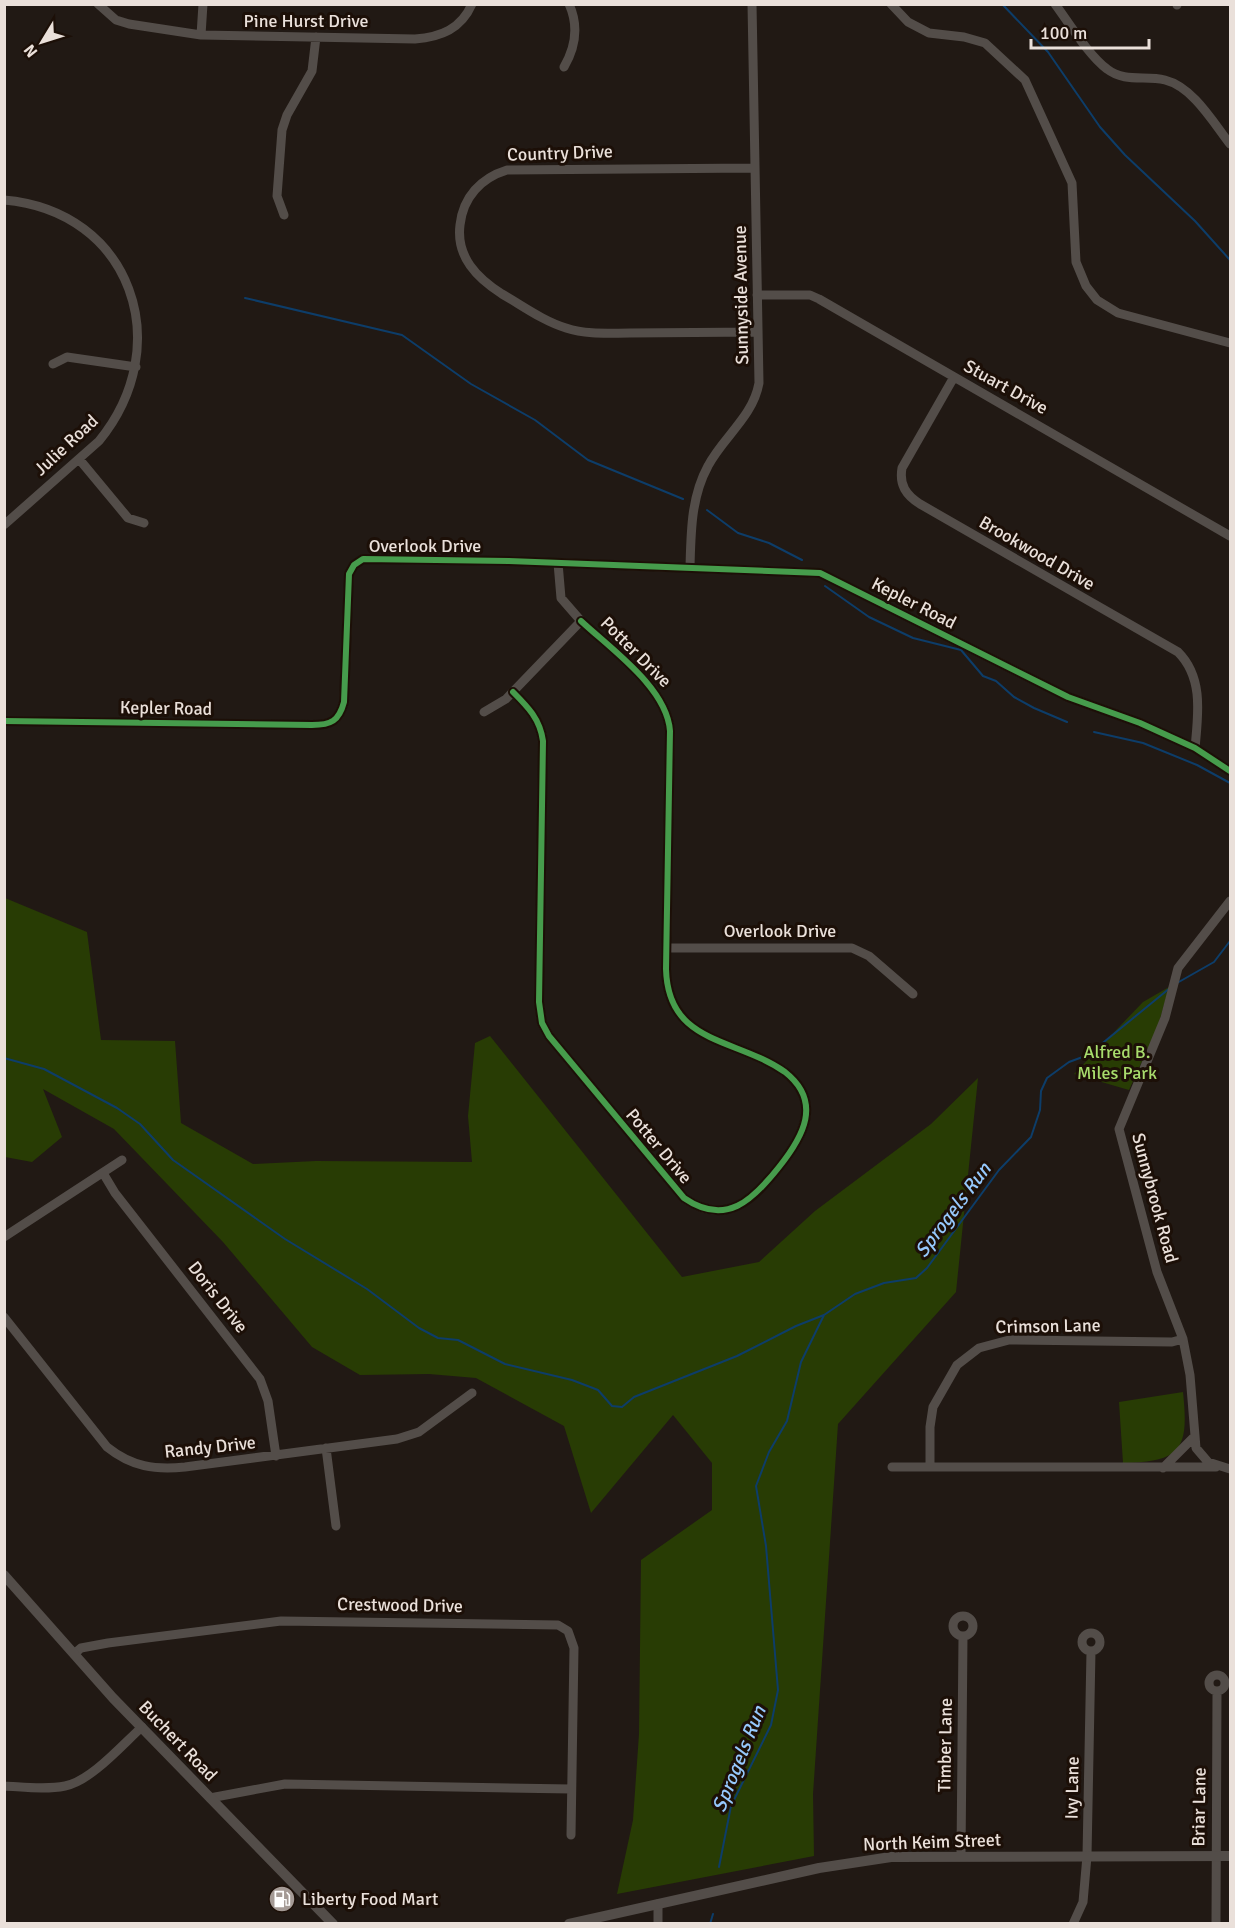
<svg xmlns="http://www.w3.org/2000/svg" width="1235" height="1928" font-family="Signika,sans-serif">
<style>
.green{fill:#283c04}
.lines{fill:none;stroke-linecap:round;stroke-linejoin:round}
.stream{stroke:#0d3d69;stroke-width:2}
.minor{stroke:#534d49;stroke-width:9}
.tertiary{stroke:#534d49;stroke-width:10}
.cycleway-casing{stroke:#1c0f07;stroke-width:10}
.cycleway{stroke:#469c4c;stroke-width:6}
.labels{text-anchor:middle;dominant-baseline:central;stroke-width:6;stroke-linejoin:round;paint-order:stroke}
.street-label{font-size:18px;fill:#eae0da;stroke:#1c0f07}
.park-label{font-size:18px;fill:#a8dc6c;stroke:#1c0f07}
.poi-label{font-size:18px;fill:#eae0da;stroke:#1c0f07;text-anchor:start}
.water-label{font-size:20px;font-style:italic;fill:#96c8fc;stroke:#1c0f07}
</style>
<rect width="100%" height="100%" fill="#211914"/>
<!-- green -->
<path class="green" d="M 5,898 L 87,932 L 101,1040 L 175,1041 L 181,1123 L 253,1164 L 316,1161 L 472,1162 L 468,1116 L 475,1043 L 490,1036 L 682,1277 L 759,1262 L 815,1211 L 931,1124 L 978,1078 L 956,1292 L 838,1424 L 813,1794 L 814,1856 L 617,1894 L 633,1820 L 639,1734 L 641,1560 L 712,1510 L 712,1463 L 673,1415 L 591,1513 L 564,1426 L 476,1378 L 429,1374 L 360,1375 L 312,1347 L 223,1242 L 114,1129 L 43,1089 L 62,1137 L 32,1162 L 5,1157 Z
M 1169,987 L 1158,1026 L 1129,1090 L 1074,1074 L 1143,1002 Z
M 1183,1392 C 1189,1449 1182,1462 1123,1463 L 1119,1402 Z"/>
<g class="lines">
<!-- stream -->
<path class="stream" d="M 1002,4 L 1048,52 L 1100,127 L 1125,155 L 1195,221 L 1230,260
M 245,298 L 402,335 L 471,384 L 535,420 L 588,460 L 683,499
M 707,510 L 738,533 L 769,543 L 802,560
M 825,586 L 869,617 L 913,638 L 961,650 L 983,676 L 996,681 L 1014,697 L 1034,708 L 1067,722
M 1094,732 L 1143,743 L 1197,765 L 1230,783
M 1177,983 L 1214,962 L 1230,941
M 4,1058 L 44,1069 L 117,1108 L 140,1124 L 173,1160 L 285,1239 L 367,1289 L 419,1328 L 438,1338 L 458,1340 L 505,1364 L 572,1380 L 598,1390 L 612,1406 L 622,1407 L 634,1397 L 737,1356 L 796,1326 L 824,1315
M 719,1867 L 731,1806 L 771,1725 L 778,1690 L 766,1546 L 756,1486 L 769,1452 L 787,1421 L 801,1362 L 824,1315 L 855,1294 L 884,1283 L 916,1278 L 927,1268 L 999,1170 L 1031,1137 L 1040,1110 L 1041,1091 L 1047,1078 L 1069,1062 L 1088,1055 L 1170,988
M 710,1924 L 713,1914"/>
<!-- minor -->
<path class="minor" d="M 98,4 L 116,20 L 129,24 L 201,35 L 415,39 C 441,37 461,29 472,4
M 891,4 L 908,22 L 929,33 L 964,37 L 985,43 L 1025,80 L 1072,183 L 1076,262 L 1086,286 L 1097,300 L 1118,313 L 1230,343
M 1055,4 C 1069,23 1089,56 1107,69 C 1125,83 1145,75 1165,80 C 1193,87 1213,122 1230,144
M 1177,5 L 1177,4
M 201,35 L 203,4
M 564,67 C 575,48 579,26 569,4
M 754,168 L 507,170 C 481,178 463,197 460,225 C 456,257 477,278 502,294 C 523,306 543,321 566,328 C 587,335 609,333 630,333 C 673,333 715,332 758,332
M 4,200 C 132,211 177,346 99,441 L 4,525
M 284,215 L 277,196 L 282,130 L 287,115 L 312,71 L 316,37
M 757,295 L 810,295 L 819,299 L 1230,536
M 53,364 L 67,357 L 136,367
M 954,377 L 902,468 C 899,485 906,495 920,504 L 1178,652 C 1204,678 1198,715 1195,748
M 79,459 L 128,518 L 144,523
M 690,567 C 691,532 691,497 708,466 C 723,437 753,417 759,383 L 752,4
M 513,692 C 528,707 540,719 543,741 L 539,1002 L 542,1023 L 549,1036 L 684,1198 C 726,1227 753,1200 779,1167 C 803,1137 823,1102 785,1072 C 735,1037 668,1045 666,969 L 670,731 C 667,688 611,649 581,621
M 484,712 L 506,699 L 581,621 L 561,598 L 558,563
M 4,721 L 312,725 C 331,725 339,721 344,702 L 349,574 L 354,565 L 363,559 L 509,561 L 820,573 L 1068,697 L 1140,723 L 1195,748 L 1230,771
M 1230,901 L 1178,968 L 1165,1018 L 1119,1129 L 1157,1272 L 1183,1339 L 1190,1375 L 1196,1448 L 1208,1462 L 1230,1469
M 667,948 L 852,948 L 869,956 L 913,994
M 103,1173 L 115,1193 L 260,1379 L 268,1401 L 276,1456
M 4,1237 L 122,1160
M 4,1317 L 107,1447 C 132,1467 155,1470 185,1467 L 397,1439 L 419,1432 L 472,1393
M 326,1448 L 336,1526
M 930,1466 L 930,1427 L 933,1407 L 957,1365 L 979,1348 L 1009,1340 L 1172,1342 L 1183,1339
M 892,1467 L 1216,1467
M 1163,1468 L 1193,1438
M953 1626a10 10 0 1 1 20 0a10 10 0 1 1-20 0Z
M1082 1642a9 9 0 1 1 18 0a9 9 0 1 1-18 0Z
M 74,1654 L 81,1648 L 108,1643 L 281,1621 L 558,1625 L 568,1631 L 574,1648 L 571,1835
M1209 1683a8 8 0 1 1 16 0a8 8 0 1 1-16 0Z
M 4,1786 C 24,1787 46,1790 65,1786 C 91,1781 122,1745 142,1727
M 210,1798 L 285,1784 L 571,1789
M 961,1856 L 963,1636
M 658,1924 L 658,1904
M 1073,1924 L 1083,1902 L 1087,1856 L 1091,1651
M 1216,1924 L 1217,1692"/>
<!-- tertiary -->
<path class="tertiary" d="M 4,1575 L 113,1698 L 333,1924
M 569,1924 L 819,1868 L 891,1857 L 1230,1856"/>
<defs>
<path id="cycleway" d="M 513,692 C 528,707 540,719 543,741 L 539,1002 L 542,1023 L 549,1036 L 684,1198 C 726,1227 753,1200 779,1167 C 803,1137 823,1102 785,1072 C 735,1037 668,1045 666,969 L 670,731 C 667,688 611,649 581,621
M 4,721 L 312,725 C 331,725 339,721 344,702 L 349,574 L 354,565 L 363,559 L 509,561 L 820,573 L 1068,697 L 1140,723 L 1195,748 L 1230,771"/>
</defs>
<!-- cycleway casing -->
<use href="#cycleway" class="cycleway-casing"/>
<!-- cycleway -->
<use href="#cycleway" class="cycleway"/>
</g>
<!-- icons -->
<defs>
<symbol id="fuel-disc" viewBox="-11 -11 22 22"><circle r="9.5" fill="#a49a95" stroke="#1c0f07"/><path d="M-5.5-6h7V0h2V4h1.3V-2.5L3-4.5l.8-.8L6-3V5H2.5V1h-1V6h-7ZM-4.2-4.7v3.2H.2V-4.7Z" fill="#fff"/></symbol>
</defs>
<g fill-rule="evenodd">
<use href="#fuel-disc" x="267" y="1884" width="30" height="30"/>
</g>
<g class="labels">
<!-- street labels -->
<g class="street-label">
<text x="306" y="21">Pine Hurst Drive</text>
<text transform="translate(560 153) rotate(-2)">Country Drive</text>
<text transform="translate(741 295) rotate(-91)">Sunnyside Avenue</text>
<text transform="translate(1006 387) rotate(29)">Stuart Drive</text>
<text transform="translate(66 445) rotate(-43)">Julie Road</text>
<text x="425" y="546">Overlook Drive</text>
<text transform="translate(1037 553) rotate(30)">Brookwood Drive</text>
<text transform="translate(914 603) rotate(27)">Kepler Road</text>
<text transform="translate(636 652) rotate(45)">Potter Drive</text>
<text transform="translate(166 708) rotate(1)">Kepler Road</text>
<text x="780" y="931">Overlook Drive</text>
<text transform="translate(659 1146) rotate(50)">Potter Drive</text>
<text transform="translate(1155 1198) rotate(75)">Sunnybrook Road</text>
<text transform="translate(218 1297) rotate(52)">Doris Drive</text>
<text transform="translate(1048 1326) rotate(-1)">Crimson Lane</text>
<text transform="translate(210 1447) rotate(-6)">Randy Drive</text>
<text transform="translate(400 1605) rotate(1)">Crestwood Drive</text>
<text transform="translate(178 1741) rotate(46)">Buchert Road</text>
<text transform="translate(945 1745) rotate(-89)">Timber Lane</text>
<text transform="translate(1072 1788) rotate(-89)">Ivy Lane</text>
<text transform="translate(1199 1807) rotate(-89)">Briar Lane</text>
<text transform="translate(932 1842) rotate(-2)">North Keim Street</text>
</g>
<!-- park labels -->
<g class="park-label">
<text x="1117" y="1052">Alfred B.<tspan x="1117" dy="21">Miles Park</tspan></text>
</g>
<!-- poi labels -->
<g class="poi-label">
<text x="302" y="1899">Liberty Food Mart</text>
</g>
<!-- water labels -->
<g class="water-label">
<text transform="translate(953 1210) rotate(-53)">Sprogels Run</text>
<text transform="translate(739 1759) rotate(-68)">Sprogels Run</text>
</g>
</g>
<!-- border -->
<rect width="1235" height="1928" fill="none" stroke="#eae0da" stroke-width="12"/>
<!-- north arrow -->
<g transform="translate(42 42) rotate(232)" stroke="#1c0f07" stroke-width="4.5" paint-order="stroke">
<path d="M0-4.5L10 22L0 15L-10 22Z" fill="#eae0da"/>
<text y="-9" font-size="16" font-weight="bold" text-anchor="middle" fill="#eae0da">N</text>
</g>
<!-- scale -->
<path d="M1031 39v9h118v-9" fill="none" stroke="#eae0da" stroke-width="3"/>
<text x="1040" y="39" font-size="18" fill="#eae0da" stroke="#1c0f07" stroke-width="4.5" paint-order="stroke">100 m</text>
</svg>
